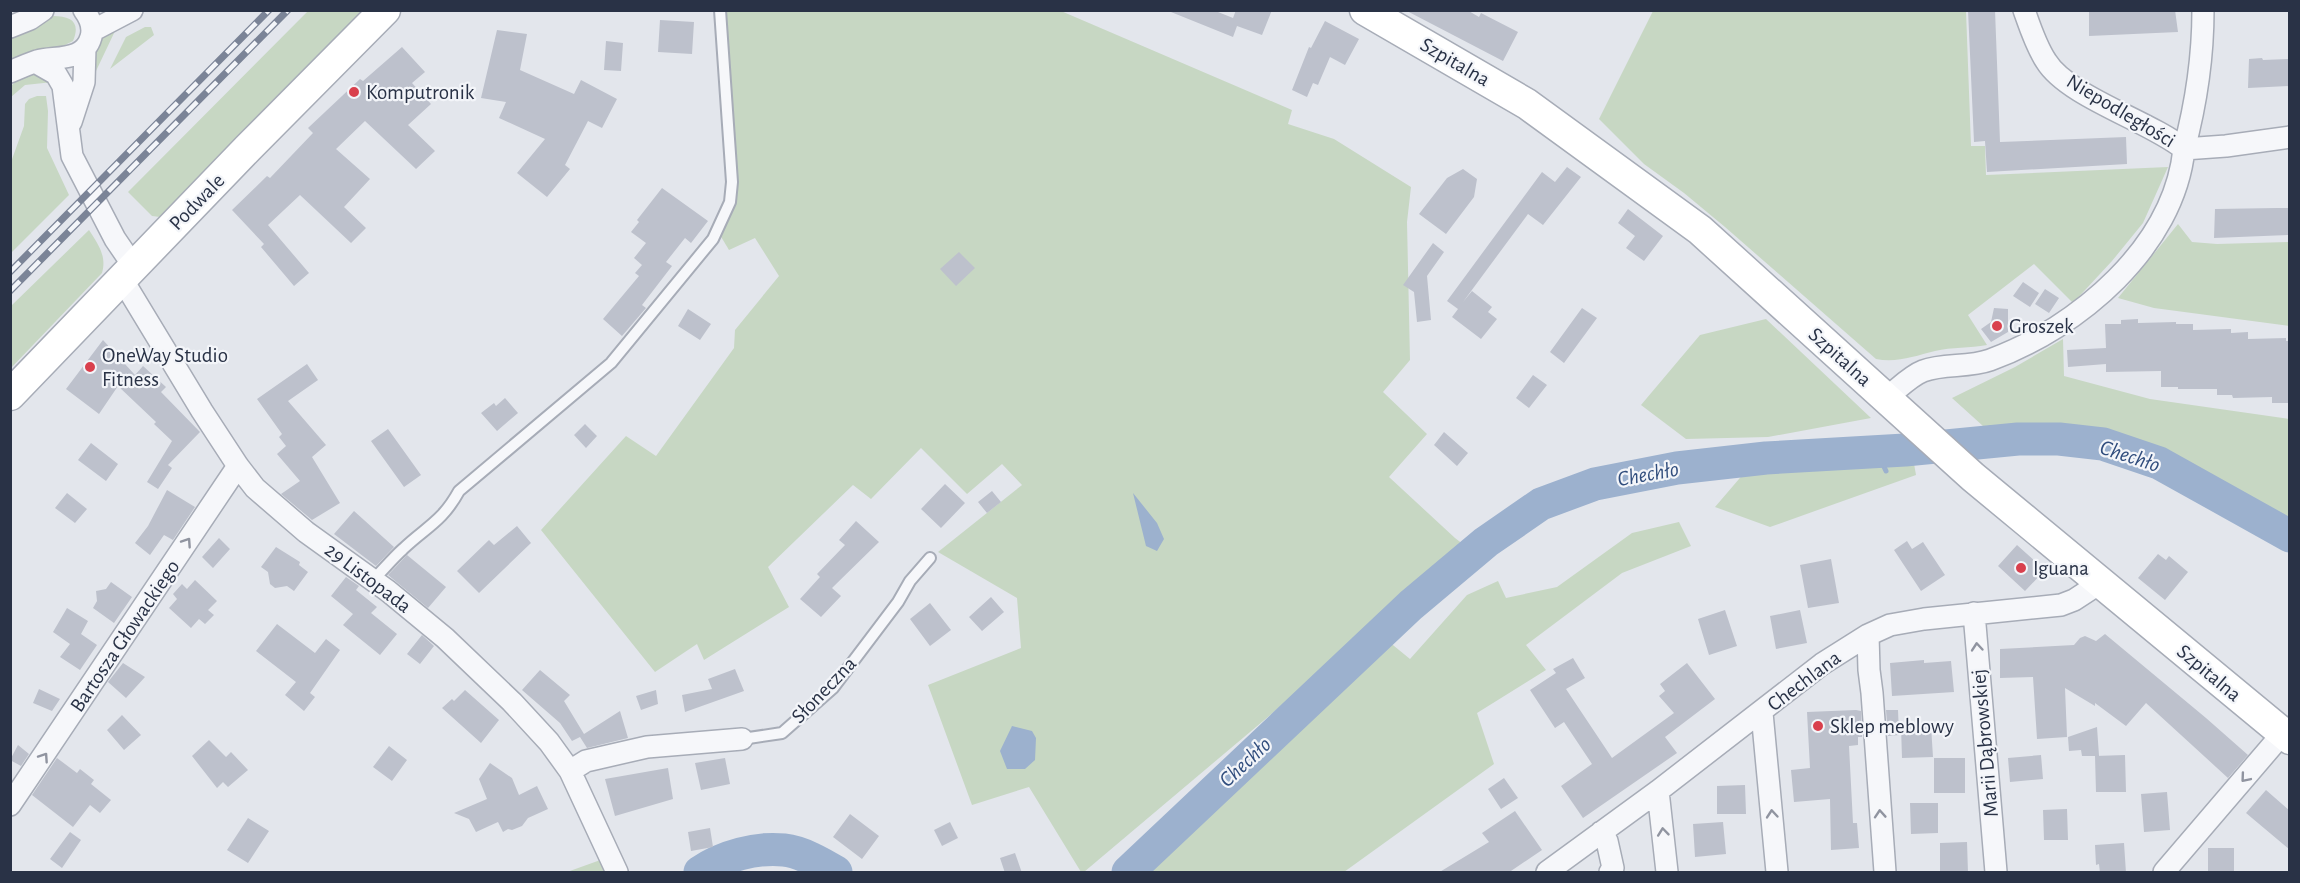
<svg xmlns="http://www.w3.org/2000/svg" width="2300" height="883" font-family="'Alegreya Sans',sans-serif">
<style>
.green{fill:#c7d7c3}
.water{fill:#9cb1ce}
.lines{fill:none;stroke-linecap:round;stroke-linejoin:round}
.stream{stroke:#9cb1ce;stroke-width:5}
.river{stroke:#9cb1ce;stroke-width:33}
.building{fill:#bdc1cc}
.lane-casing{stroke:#a7acb7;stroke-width:14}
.street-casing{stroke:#a7acb7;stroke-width:24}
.secondary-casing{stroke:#a7acb7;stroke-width:33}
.lane{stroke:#f6f7fa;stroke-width:10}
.street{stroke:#f6f7fa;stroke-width:21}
.secondary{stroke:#fff;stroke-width:30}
.rail-casing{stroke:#7b8497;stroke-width:7}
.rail{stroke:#f3f5f9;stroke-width:4.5;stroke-dasharray:14;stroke-linecap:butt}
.oneway{stroke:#9094a0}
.poi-dot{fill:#d9404d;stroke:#f3f5f9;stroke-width:2}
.labels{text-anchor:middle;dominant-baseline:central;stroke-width:4.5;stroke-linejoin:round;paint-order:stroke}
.street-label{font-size:21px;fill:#293246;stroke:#f3f5f9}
.poi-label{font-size:21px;fill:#293246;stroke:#f3f5f9;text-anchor:start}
.water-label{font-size:22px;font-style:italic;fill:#304d7d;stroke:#f3f5f9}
</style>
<rect width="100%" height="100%" fill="#e3e6ec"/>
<!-- green -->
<path class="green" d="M 308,11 L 365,11 L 177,204 L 160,217 L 152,216 L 128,192 Z
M 727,11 L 1061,11 L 1292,110 L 1288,124 L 1334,139 L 1411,187 L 1407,222 L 1410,360 L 1383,392 L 1427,434 L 1389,477 L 1455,538 L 1468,548 L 1084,872 L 1081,872 L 1029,787 L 972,805 L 928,685 L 1021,648 L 1017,598 L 938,552 L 1022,485 L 1002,464 L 967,494 L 921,448 L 871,499 L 853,485 L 768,567 L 789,607 L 704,660 L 697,644 L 655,672 L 541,530 L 626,436 L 656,456 L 734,348 L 735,330 L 779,276 L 755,238 L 729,250 L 720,235 L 727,220 Z
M 1653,11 L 1966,11 L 1971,146 L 1985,146 L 1986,175 L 2168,167 L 2143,223 L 2112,261 L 2073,303 L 2034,264 L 1968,315 L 1987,345 C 1970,348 1952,347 1935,351 C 1915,356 1897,363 1876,359 L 1725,227 L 1684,193 L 1644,164 L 1599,119 Z
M 53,16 C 71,16 81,22 73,41 L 57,49 L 11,62 L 10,36 Z
M 113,27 L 115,31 L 96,71 L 93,73 C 89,50 97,41 113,27 Z
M 145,27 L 151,27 L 154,35 L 110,69 L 126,37 Z
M 29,74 L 35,74 L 53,82 L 25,85 L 11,97 L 11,86 L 18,79 Z
M 37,96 L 46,96 L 48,111 L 47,148 L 69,195 L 11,253 L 11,162 L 24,126 L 25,104 L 29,99 Z
M 2178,224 L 2192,242 L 2217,244 L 2289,242 L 2289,326 L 2154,308 L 2118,298 Z
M 89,230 C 98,244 107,256 102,273 L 11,368 L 11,306 Z
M 1766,319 L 1871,418 L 1768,437 L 1686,439 L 1641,405 L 1700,335 Z
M 2063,339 L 2064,376 L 2150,399 L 2289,419 L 2289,527 L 2146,447 L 2066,426 L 1983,426 L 1952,398 L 2015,367 Z
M 1913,458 L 1916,475 L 1770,527 L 1715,507 L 1745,472 Z
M 1679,522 L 1691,546 L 1622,573 L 1526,645 L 1546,670 L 1477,713 L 1494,764 L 1344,872 L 1144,872 L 1388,641 L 1410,659 L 1467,595 L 1498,581 L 1506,598 L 1557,587 L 1632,533 Z
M 606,858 L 612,872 L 567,872 Z"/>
<!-- water -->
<path class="water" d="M 1133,493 L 1157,523 L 1164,539 L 1157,551 L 1146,546 Z
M 1012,726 L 1032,731 L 1036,738 L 1035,760 L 1025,769 L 1007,769 L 1000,751 Z"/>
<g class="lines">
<!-- stream -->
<path class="stream" d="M 2017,426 L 2018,439
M 1990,428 L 1991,442
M 1877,452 L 1886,471"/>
<!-- river -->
<path class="river" d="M 700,872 C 723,856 757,847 784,850 C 802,852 821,863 836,872
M 1128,872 L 1411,605 L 1486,542 L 1541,504 L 1595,484 L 1677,468 L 1766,458 L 1905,450 L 2018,439 L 2059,439 L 2103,444 L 2159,463 L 2290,536"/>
</g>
<!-- building -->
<path class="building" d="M 1166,10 L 1213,10 L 1233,18 L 1236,10 L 1272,10 L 1262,35 L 1237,26 L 1233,37 Z
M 1405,10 L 1467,10 L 1479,17 L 1481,13 L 1518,32 L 1503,61 Z
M 1968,10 L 1995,10 L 2000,142 L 2126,137 L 2127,164 L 1987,172 L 1985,141 L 1974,142 Z
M 2089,10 L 2175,10 L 2178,32 L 2089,36 Z
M 660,20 L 694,22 L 692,54 L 658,52 Z
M 1325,21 L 1359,39 L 1345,65 L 1330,57 L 1318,85 L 1313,83 L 1307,97 L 1292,90 L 1309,47 L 1311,48 Z
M 497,30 L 527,34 L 520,70 L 574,94 L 581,80 L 617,99 L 602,128 L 588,121 L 565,165 L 570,169 L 547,197 L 517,173 L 545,139 L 499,118 L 506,102 L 481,98 Z
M 606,41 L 623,43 L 621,71 L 604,70 Z
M 402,47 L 425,72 L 412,83 L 431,104 L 408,125 L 435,151 L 416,169 L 365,121 L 336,149 L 370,179 L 344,207 L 366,228 L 351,243 L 300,195 L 268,225 L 309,273 L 294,286 L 261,247 L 264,244 L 232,210 L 267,176 L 270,178 L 313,133 L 308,128 L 342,96 L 360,79 L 363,81 Z
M 2262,58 L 2263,60 L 2289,59 L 2289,86 L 2248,88 L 2249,59 Z
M 1567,167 L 1581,177 L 1543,225 L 1528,214 L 1463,302 L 1472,291 L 1492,307 L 1488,312 L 1497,319 L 1481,339 L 1452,317 L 1458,309 L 1447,301 L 1542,172 L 1555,182 Z
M 1463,169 L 1477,179 L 1474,197 L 1446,234 L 1419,214 L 1447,178 Z
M 662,188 L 708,221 L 691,243 L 685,238 L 666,262 L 672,266 L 642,305 L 646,308 L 622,336 L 603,319 L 639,276 L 635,273 L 642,265 L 634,258 L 646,243 L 631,232 L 639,222 L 637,220 Z
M 2277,208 L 2289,208 L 2289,235 L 2214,238 L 2215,209 Z
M 1628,209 L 1663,236 L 1644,261 L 1626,248 L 1635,236 L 1618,223 Z
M 1433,243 L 1444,252 L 1427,276 L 1431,320 L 1417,322 L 1414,292 L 1403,285 Z
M 959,252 L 975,268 L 956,286 L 940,269 Z
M 2023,282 L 2039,293 L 2030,307 L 2013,296 Z
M 2045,289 L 2059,298 L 2049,313 L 2035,304 Z
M 1582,308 L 1597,318 L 1564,363 L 1550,352 Z
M 1994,308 L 2008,309 L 2008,332 L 1991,342 L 1981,329 L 1991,322 Z
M 688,309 L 711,324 L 700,340 L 678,326 Z
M 2138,319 L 2138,323 L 2176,322 L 2176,324 L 2193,324 L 2193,330 L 2231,329 L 2231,333 L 2248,332 L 2248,339 L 2286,338 L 2286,341 L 2289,341 L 2289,403 L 2272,403 L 2272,397 L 2233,398 L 2232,395 L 2217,395 L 2217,389 L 2178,389 L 2178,387 L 2161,387 L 2161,371 L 2106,372 L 2106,364 L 2068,367 L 2067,350 L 2106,348 L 2105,324 L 2121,324 L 2121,320 Z
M 103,340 L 135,375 L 143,366 L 166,387 L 161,392 L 200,432 L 168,465 L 172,468 L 158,489 L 147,482 L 172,441 L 154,424 L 156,422 L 118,386 L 99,414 L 66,389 Z
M 307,364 L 318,380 L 288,401 L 326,445 L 312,457 L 340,503 L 312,520 L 281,494 L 300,481 L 277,454 L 286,446 L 279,437 L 282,434 L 257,399 Z
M 1533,375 L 1547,385 L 1529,408 L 1516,398 Z
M 505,398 L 518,413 L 497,431 L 481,413 L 494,403 L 496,406 Z
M 585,424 L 597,436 L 586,448 L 574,435 Z
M 388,429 L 421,475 L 404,487 L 371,441 Z
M 1444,432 L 1468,453 L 1457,466 L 1434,445 Z
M 91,443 L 118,464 L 106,481 L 78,460 Z
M 945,484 L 965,503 L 941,528 L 921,509 Z
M 167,490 L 195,507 L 173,540 L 164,535 L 150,555 L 135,543 L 148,526 Z
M 992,491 L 1001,502 L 987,513 L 978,502 Z
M 67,493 L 87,509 L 75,523 L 55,508 Z
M 354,511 L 394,547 L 376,566 L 334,534 Z
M 856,521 L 879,542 L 832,588 L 841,596 L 821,617 L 800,599 L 820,577 L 817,574 L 845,545 L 839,540 Z
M 517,526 L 531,543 L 479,593 L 457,571 L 489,540 L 494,545 Z
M 219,538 L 230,549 L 213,568 L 202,557 Z
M 1907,541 L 1912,549 L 1923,542 L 1945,575 L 1921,591 L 1894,550 Z
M 2017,545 L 2045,570 L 2025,591 L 1998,566 Z
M 276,547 L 300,562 L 299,565 L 308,572 L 294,591 L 287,586 L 275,588 L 270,584 L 268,572 L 261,567 Z
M 2158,554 L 2166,560 L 2169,556 L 2188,572 L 2165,600 L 2138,578 Z
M 407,555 L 446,587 L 428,608 L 388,575 Z
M 1831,559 L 1839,603 L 1808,608 L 1800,565 Z
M 346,577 L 359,586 L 356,590 L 377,607 L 371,613 L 397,634 L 380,655 L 343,625 L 353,614 L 331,596 Z
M 195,580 L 217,601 L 208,610 L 214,615 L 205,624 L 199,619 L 191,628 L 169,608 L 177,599 L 173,594 L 182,584 L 187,589 Z
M 111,582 L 132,597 L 114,623 L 93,608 L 97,601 L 96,591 L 106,589 Z
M 991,597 L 1004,612 L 982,631 L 969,617 Z
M 930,603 L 951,630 L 930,646 L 910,619 Z
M 67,608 L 88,621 L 81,634 L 97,645 L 80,670 L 60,657 L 70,644 L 53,632 Z
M 1725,610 L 1737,646 L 1709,655 L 1698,619 Z
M 1800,610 L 1807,643 L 1776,649 L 1770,616 Z
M 277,624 L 315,653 L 326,639 L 340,650 L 310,693 L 315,697 L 304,711 L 285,695 L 296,682 L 256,651 Z
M 2105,634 L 2206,718 L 2248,755 L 2228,778 L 2146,703 L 2126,726 L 2095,703 L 2095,706 L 2065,688 L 2067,737 L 2037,739 L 2033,677 L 2000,678 L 2000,649 L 2074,645 L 2080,638 L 2085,636 L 2096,641 Z
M 422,635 L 434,646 L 420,664 L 407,654 Z
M 1573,658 L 1585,678 L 1566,689 L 1612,758 L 1674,713 L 1659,696 L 1665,691 L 1660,684 L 1687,663 L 1715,699 L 1665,737 L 1677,753 L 1583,818 L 1561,786 L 1592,764 L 1564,722 L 1555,728 L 1530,690 L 1556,673 L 1553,669 Z
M 1924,660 L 1924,663 L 1951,661 L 1954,692 L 1892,696 L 1890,663 Z
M 123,663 L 145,677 L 126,698 L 108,682 Z
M 735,669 L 744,691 L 685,712 L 682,695 L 712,689 L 708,679 Z
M 540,670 L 570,695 L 564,701 L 584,734 L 620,711 L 628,738 L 587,748 L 580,737 L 572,741 L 560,723 L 522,690 Z
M 39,689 L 60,699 L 52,711 L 33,703 Z
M 465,690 L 499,720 L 481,743 L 442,708 L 452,699 L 454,701 Z
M 656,690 L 658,704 L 641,710 L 636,696 Z
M 1856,710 L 1861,711 L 1862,737 L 1858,737 L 1858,745 L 1849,746 L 1853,823 L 1857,823 L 1859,848 L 1831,850 L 1830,799 L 1794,802 L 1791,770 L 1810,768 L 1807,712 Z
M 1886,710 L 1898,710 L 1899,735 L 1888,736 Z
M 122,715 L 141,735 L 124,750 L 107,730 Z
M 1931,726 L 1933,757 L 1902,758 L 1901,727 Z
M 2097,727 L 2099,756 L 2082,756 L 2081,750 L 2069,751 L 2068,737 Z
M 209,740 L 226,757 L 231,752 L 248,770 L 228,787 L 223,782 L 217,788 L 192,756 Z
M 18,745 L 29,754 L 21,766 L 10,760 Z
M 389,746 L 407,760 L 392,781 L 373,767 Z
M 2041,755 L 2043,779 L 2010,782 L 2008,758 Z
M 2125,755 L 2126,792 L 2096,792 L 2095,756 Z
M 57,758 L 77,773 L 80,769 L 94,780 L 91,784 L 111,800 L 100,813 L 90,805 L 73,827 L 32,795 Z
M 725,758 L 730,784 L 701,790 L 695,763 Z
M 1934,758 L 1965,758 L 1965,793 L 1934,793 Z
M 490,763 L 512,778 L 519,795 L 537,786 L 548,809 L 528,818 L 522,826 L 512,830 L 508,829 L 503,832 L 498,822 L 476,832 L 469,819 L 454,813 L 487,799 L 479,779 Z
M 668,768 L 673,799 L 615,816 L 605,779 Z
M 1504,778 L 1518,798 L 1501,809 L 1488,789 Z
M 1745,785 L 1746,814 L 1717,814 L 1717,786 Z
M 2266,790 L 2289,810 L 2289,849 L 2246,813 Z
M 2167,792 L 2170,830 L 2144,832 L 2141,794 Z
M 1910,803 L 1938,803 L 1938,833 L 1911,834 Z
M 2067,809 L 2068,840 L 2044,840 L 2043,810 Z
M 1515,811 L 1542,850 L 1508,873 L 1438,873 L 1489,842 L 1482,833 Z
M 850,814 L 879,836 L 862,859 L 833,837 Z
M 248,818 L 269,831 L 248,863 L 227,850 Z
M 950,822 L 958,838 L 942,846 L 934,830 Z
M 1723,822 L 1726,854 L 1695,857 L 1693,824 Z
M 710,828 L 713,847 L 691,851 L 688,832 Z
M 70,832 L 81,840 L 62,868 L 50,859 Z
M 1967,842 L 1968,873 L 1940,873 L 1940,843 Z
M 2124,843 L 2126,873 L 2100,873 L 2099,864 L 2096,865 L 2095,845 Z
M 2208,848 L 2234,848 L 2234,873 L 2208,873 Z
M 1015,853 L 1022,873 L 1005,873 L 1000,858 Z"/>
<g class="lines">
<defs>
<path id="lane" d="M 373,580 C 383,570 392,559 403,549 C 426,527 442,522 459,491 L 611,363 L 713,239 L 730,202 L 732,182 L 720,10
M 742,739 L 782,733 L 833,688 L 898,602 L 910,581 L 930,558"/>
<path id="street" d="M 2024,10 C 2030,27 2036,46 2046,61 C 2068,97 2150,121 2184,149 C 2196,104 2203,57 2203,10
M 10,27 L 30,19 L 43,10
M 92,31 L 132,10
M 35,62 L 56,74 L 63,86 L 72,156 L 115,239 L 128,258 L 132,268
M 10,72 C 19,68 28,64 37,61 C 56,56 84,62 91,37 C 94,27 90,18 84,10
M 71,122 L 84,82 L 85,48
M 122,279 L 202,411 L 238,466 L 255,488 L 306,532 L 388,591 L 445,638 L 512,702 L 549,742 L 570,771 L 617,872
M 1886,398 C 1897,390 1910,376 1923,371 C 1944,363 1968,368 1990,360 C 2078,328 2174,247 2184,149 L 2226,146 L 2290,137
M 1974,613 L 1996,872
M 1868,635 L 1869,670 L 1872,693 L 1885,872
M 1762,713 L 1777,872
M 570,771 L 586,761 L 647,747 L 742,739
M 1658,791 L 1667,872
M 10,805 L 238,466
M 1601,832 L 1607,841 L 1613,868 L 1610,872
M 1547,872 L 1658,791 L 1822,664 L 1868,635 L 1890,625 L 1924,619 L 2061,605 L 2074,600 L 2100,583
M 2164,872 L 2283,733"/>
<path id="secondary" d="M 1365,10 L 1527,104 L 1700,230 L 1973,477 L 2290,739
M 10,395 L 248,148 L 385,10"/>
</defs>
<!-- lane casing -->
<use href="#lane" class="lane-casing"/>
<!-- street casing -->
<use href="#street" class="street-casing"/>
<!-- secondary casing -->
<use href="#secondary" class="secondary-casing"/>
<!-- lane -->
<use href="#lane" class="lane"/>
<!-- street -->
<use href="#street" class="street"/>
<!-- secondary -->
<use href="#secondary" class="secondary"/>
<defs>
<path id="rail" d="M 10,272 L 269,10
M 10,291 L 288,10"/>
</defs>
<!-- rail casing -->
<use href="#rail" class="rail-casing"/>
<!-- rail -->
<use href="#rail" class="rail"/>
</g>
<!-- one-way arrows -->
<defs><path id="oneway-chevron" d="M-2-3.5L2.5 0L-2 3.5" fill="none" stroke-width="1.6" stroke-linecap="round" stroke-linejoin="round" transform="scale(1.5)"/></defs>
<g class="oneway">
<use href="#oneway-chevron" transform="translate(187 542) rotate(-56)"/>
<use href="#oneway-chevron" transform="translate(1977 647) rotate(-95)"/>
<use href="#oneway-chevron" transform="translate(44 757) rotate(-56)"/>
<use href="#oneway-chevron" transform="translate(2245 778) rotate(130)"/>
<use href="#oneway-chevron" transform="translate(1772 814) rotate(-95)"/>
<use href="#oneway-chevron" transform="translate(1880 814) rotate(-94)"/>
<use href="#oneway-chevron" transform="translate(1663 832) rotate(-96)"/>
</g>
<!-- markers -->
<g class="poi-dot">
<circle cx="354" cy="92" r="6"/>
<circle cx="1997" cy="326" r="6"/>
<circle cx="90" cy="367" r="6"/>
<circle cx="2021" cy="568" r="6"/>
<circle cx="1818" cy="726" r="6"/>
</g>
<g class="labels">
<!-- street labels -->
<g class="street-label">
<text transform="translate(1455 62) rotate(30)">Szpitalna</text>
<text transform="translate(2121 111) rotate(31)">Niepodległości</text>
<text transform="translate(197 202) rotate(-46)">Podwale</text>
<text transform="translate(1840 357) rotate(42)">Szpitalna</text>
<text transform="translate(368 578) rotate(37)">29 Listopada</text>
<text transform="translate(125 636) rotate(-56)">Bartosza Głowackiego</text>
<text transform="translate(2209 673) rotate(40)">Szpitalna</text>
<text transform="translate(1804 681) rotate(-37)">Chechlana</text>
<text transform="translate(824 690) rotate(-46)">Słoneczna</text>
<text transform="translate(1985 743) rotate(-95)">Marii Dąbrowskiej</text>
</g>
<!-- poi labels -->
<g class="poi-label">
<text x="366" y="92">Komputronik</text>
<text x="2009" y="326">Groszek</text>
<text x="102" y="355">OneWay Studio<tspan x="102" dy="24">Fitness</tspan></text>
<text x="2033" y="568">Iguana</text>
<text x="1830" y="726">Sklep meblowy</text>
</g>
<!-- water labels -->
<g class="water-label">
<text transform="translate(2130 456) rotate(18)">Chechło</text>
<text transform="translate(1648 474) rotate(-10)">Chechło</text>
<text transform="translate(1245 762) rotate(-43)">Chechło</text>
</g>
</g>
<!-- border -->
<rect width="2300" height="883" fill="none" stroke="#293246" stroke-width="24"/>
</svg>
